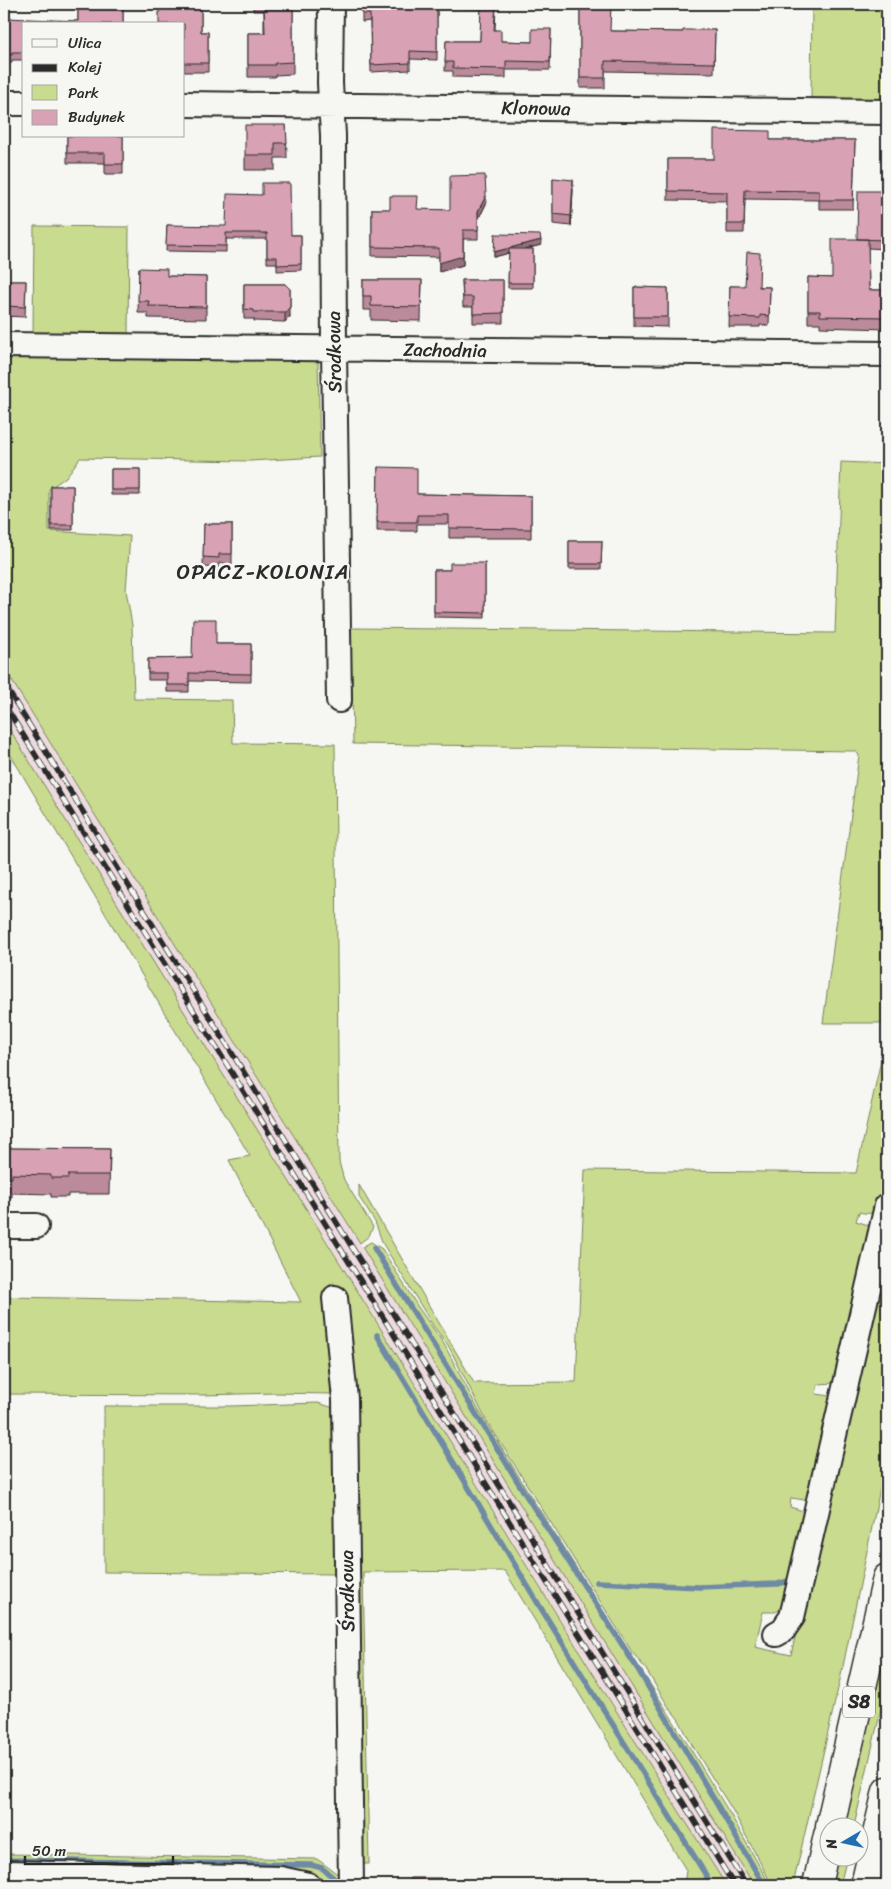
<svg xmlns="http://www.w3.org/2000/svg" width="891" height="1889" font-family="Sriracha,sans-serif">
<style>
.built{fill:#eddcdf}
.green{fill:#c9db8f;stroke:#7a835d}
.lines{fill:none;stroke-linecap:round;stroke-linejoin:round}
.stream{stroke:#6e8aa5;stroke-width:5.5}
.minor-casing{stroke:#2b2b2b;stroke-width:28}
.highway-casing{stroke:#2b2b2b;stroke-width:31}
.minor{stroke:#f6f6f2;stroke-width:24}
.highway{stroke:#f6f6f2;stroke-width:28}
.rail-casing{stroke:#2b2b2b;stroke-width:5.5}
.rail{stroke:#f6f6f2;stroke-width:4;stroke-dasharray:11;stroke-linecap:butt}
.wall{fill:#bb8a9b;stroke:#2b2b2b}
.shaded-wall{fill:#98717e;stroke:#2b2b2b}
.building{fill:#d9a1b4;stroke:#2b2b2b}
.labels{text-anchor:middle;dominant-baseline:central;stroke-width:5;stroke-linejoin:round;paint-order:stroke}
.shield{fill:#f6f6f2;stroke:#686867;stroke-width:1}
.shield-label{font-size:18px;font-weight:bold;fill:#2b2b2b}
.street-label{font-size:19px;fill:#2b2b2b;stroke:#f6f6f2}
.quarter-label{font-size:21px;letter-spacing:1px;fill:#2b2b2b;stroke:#f6f6f2}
</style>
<rect width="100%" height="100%" fill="#f6f6f2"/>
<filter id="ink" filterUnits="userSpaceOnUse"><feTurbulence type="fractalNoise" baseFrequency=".02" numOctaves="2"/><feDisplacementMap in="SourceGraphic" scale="10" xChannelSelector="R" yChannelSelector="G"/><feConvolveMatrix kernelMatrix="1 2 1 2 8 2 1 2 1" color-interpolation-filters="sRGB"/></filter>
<g filter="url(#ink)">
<!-- built -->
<path class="built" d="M 4,668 L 600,1632 L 754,1885 L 726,1885 L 658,1778 L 331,1247 L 178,1004 L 4,720 Z"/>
<!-- green -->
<path class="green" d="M 812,4 L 887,4 L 887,99 L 811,98 Z
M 34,226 L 129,227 L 128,336 L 33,334 Z
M 4,352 L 318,359 L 320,457 L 250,461 L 80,458 L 66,477 L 49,489 L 49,531 L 130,536 L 126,590 L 132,625 L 134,699 L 232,700 L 233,743 L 335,744 L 339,1162 L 344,1180 L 373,1227 L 369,1236 L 360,1243 L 4,668 Z
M 841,462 L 887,464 L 887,1023 L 823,1023 L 859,755 L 855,751 L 353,744 L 351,628 L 835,633 Z
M 4,720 C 112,896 221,1071 330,1247 C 463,1460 591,1674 726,1885 L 684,1885 L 686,1870 L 505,1571 L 363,1572 L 369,1864 L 357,1864 L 339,1297 L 334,1283 L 330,1284 L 331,1394 L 276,1393 L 204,1395 L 4,1394 L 4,1297 L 301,1302 L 229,1160 L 250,1156 L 4,744 Z
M 887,1033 L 887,1166 L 879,1208 C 872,1215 868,1214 859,1212 L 856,1221 L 871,1226 L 835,1383 L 818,1384 L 816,1394 L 831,1396 L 811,1498 L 805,1500 L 791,1498 L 790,1507 L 800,1510 L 806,1514 L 782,1609 L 775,1612 L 763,1612 L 755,1647 L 791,1655 L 887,1240 L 887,1455 L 842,1671 L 793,1885 L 772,1885 L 733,1811 L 692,1745 L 679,1720 L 668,1706 L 645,1668 L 632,1652 L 485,1418 L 448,1345 L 434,1327 L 383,1244 L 375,1222 L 359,1197 L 359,1185 L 474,1383 L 576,1382 L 585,1170 L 856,1173 Z
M 371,1242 L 382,1249 L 418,1307 L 444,1344 L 479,1411 L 535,1503 L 671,1717 L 732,1817 L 770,1885 L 754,1885 L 362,1247 Z
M 318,1403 L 334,1408 L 335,1574 L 104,1572 L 104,1406 L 232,1406 Z
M 887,1632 L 887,1683 L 881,1703 L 882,1705 L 854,1826 L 844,1826 Z
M 4,1854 L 317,1859 L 343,1878 L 339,1883 L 334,1884 L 298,1878 L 4,1868 Z
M 837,1857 L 847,1857 L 840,1885 L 830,1885 Z"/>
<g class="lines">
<!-- stream -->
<path class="stream" d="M 374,1248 L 527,1497 L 639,1671 L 764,1885
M 377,1335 L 539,1605 L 712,1885
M 597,1582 L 699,1587 L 778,1584 L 791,1580
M 4,1860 L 311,1865 L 322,1868 L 336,1880"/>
<defs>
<path id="minor" d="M 331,4 L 330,83 L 333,135 L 334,349 L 339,700
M 4,103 L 24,103
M 184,104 L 887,112
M 4,345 L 887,354
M 4,1226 L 36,1226
M 335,1298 L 345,1399 L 351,1885
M 776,1634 L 783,1630 L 792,1617 L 887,1206
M 4,1873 L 280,1879 L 308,1885"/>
<path id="highway" d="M 830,1826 L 887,1578
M 817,1885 L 828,1835
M 865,1885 L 887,1791"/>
</defs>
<!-- minor casing -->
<use href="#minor" class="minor-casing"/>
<!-- highway casing -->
<use href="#highway" class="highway-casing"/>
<!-- minor -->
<use href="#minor" class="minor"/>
<!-- highway -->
<use href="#highway" class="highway"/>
<defs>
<path id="rail" d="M 4,684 L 746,1885
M 4,704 L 734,1885"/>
</defs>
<!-- rail casing -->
<use href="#rail" class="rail-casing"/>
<!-- rail -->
<use href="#rail" class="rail"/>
</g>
<!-- wall -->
<path class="wall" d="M 78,4 L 201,4 L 201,32 L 208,32 L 208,72 L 184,72 L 184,24 L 159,8 L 123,8 L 123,24 L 24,24 L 24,60 L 12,60 L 12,63 L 4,63 L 4,23 L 78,21 Z
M 253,4 L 293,4 L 293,74 L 275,75 L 275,77 L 248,77 L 248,33 L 264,33 L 264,11 L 253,11 Z
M 362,4 L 396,7 L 437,8 L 437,60 L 410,59 L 410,70 L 371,72 L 370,21 L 362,22 Z
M 437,4 L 506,4 L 506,6 L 496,6 L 495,30 L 501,41 L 532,42 L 551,29 L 550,70 L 506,70 L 506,78 L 453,77 L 453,71 L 445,71 L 446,41 L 480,41 L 481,9 L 437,8 Z
M 580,4 L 610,31 L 683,32 L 715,30 L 714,73 L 605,71 L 605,88 L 580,88 Z
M 286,125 L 287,158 L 275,158 L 275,170 L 245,170 L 245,155 Z
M 67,136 L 123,136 L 123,174 L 105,174 L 105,163 L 67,163 Z
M 770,140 L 855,140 L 853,209 L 819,209 L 819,200 L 745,199 L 744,233 L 727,233 L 727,201 L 668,200 L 668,159 L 714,159 Z
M 553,178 L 573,190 L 571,226 L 553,224 Z
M 887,191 L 887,235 L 886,235 L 885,249 L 868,248 L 869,290 L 887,290 L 887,329 L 820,327 L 820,323 L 808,323 L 808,277 L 832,278 Z
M 486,204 L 478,220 L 478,239 L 463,239 L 463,265 L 439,272 L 439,257 L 372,256 L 372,209 L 450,210 Z
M 167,225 L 291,235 L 301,235 L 301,270 L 277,271 L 277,263 L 267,263 L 267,239 L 226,239 L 226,252 L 166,251 Z
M 495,234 L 541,245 L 525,249 L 533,249 L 533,288 L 508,288 L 509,253 L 494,257 Z
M 139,268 L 167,276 L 206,277 L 206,319 L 148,318 L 148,313 L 138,313 Z
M 363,280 L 422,280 L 421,321 L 371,320 L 371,310 L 363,310 Z
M 462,280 L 503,280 L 503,323 L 473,323 L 473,307 L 463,307 Z
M 4,281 L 26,281 L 25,317 L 4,316 Z
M 244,284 L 285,284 L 290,317 L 285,322 L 254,321 L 254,319 L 244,319 Z
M 730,286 L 770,287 L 769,326 L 760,325 L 760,327 L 729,327 Z
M 634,287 L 668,288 L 668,327 L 634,326 Z
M 378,467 L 417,494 L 531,496 L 531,538 L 449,538 L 449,524 L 417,524 L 417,531 L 377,531 Z
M 111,469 L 140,469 L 140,495 L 111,495 Z
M 51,486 L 73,486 L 73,530 L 51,530 Z
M 204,524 L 232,524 L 232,564 L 219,563 L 219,568 L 203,567 Z
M 569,541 L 602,541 L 601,569 L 569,569 Z
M 485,563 L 485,618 L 434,617 L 434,570 L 450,570 Z
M 216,644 L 251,644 L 251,682 L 189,681 L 189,692 L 167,692 L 167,680 L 148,680 L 148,659 L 192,658 Z
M 4,1148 L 110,1149 L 109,1194 L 68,1194 L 68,1197 L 51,1197 L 51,1194 L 12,1193 L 12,1197 L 4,1197 Z"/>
<!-- shaded-wall -->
<path class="shaded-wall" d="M 573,180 L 573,190 L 571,226 L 571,216 Z
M 486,196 L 486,204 L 478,220 L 478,211 Z
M 463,239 L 463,265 L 439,272 L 439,263 Z
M 541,240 L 541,245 L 494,257 L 494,252 Z
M 290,289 L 290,317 L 285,322 L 285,312 Z"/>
<!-- building -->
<path class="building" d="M 78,4 L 123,4 L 123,24 L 24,24 L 24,52 L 12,52 L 12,55 L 4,55 L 4,23 L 7,24 L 6,18 L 78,21 Z
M 159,4 L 201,4 L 201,32 L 208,32 L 208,63 L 184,63 L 184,24 L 159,24 Z
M 264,4 L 293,4 L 293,62 L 275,63 L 275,65 L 248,65 L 248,33 L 265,33 Z
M 362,4 L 396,4 L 396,7 L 437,8 L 437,52 L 410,51 L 410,63 L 371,65 L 370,14 L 362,14 Z
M 481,4 L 496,4 L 494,30 L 501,30 L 501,41 L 532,42 L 532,29 L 551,29 L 550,62 L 506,61 L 506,69 L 453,68 L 453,62 L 445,62 L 446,41 L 480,41 Z
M 580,4 L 611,4 L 610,31 L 683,32 L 683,30 L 715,30 L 714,63 L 605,61 L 605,78 L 580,78 Z
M 245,125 L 286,125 L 287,143 L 275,143 L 275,155 L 245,155 Z
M 714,130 L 770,131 L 770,140 L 855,140 L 853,200 L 819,200 L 819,191 L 745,190 L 744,224 L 727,224 L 727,192 L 668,191 L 668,159 L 714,159 Z
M 67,136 L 123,136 L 123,164 L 105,164 L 105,153 L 67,153 Z
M 485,175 L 486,196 L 478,211 L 478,230 L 463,230 L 463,256 L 439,263 L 439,248 L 372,247 L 372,209 L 390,209 L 390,196 L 418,196 L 417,209 L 450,210 L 450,176 Z
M 553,178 L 573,180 L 571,216 L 553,214 Z
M 262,183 L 290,183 L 291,235 L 301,235 L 301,264 L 277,265 L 277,257 L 267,257 L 267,233 L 226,233 L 226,246 L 166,245 L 167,225 L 226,226 L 227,194 L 262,195 Z
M 858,191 L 887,191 L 887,227 L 886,226 L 885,240 L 857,239 Z
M 495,234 L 540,235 L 541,240 L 494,252 Z
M 832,239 L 868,239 L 869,290 L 887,290 L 887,317 L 820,316 L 820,311 L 808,311 L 808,277 L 832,278 Z
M 509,249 L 533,249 L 533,283 L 508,283 Z
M 747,252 L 760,253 L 759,287 L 770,287 L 769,316 L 760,315 L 760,318 L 729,317 L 730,286 L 745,286 Z
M 139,268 L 167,269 L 167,276 L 206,277 L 206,307 L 148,306 L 149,301 L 138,301 Z
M 363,280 L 422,280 L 421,307 L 371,306 L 371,296 L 363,296 Z
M 462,280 L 503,280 L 503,313 L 473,314 L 473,297 L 463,297 Z
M 4,281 L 26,281 L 25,307 L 4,306 Z
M 244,284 L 285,284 L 290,289 L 290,307 L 285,312 L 254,312 L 254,310 L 244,309 Z
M 634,287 L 668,288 L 668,317 L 634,317 Z
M 378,467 L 417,468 L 417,494 L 531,496 L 531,529 L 449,528 L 449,515 L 417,515 L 417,522 L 377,522 Z
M 111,469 L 140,469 L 140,490 L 111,490 Z
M 51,486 L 73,486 L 73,525 L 51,525 Z
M 204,524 L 232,524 L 232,554 L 219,554 L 219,558 L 203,557 Z
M 569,541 L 602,541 L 601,564 L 569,564 Z
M 450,563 L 485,563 L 485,613 L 434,612 L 434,570 L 450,570 Z
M 193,619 L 216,619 L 216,644 L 251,644 L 251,674 L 189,673 L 189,685 L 167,685 L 167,673 L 148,673 L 148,659 L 192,658 Z
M 4,1148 L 110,1149 L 109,1175 L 68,1175 L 68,1178 L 51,1178 L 51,1175 L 12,1174 L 12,1178 L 4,1178 Z
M 410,1878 L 441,1878 L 441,1885 L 410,1885 Z"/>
</g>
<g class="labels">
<!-- shield labels -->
<rect class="shield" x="843" y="1686.5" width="32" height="31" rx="4"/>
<g class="shield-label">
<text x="859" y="1702">S8</text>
</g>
<!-- street labels -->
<g class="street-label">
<text transform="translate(536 108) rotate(1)">Klonowa</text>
<text transform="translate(445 350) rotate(1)">Zachodnia</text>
<text transform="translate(334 352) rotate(-91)">Środkowa</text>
<text transform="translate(347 1591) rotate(-91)">Środkowa</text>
</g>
<!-- quarter labels -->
<g class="quarter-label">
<text x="263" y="572">OPACZ-KOLONIA</text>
</g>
</g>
<!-- margin -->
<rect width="891" height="1889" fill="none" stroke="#f6f6f2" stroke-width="20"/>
<rect x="10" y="10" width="871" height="1869" fill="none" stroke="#2b2b2b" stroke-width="2" filter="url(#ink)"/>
<!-- legend -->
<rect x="22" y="22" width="162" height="115" fill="#f6f6f2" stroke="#a5a5a2"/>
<rect x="32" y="39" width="25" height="8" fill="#f6f6f2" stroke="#a5a5a2"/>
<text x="68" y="48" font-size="15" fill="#2b2b2b">Ulica</text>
<rect x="32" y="64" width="25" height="8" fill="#2b2b2b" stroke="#a5a5a2"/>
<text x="68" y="72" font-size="15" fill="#2b2b2b">Kolej</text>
<rect x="32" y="85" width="25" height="15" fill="#c9db8f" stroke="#a5a5a2"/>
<text x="68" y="98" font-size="15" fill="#2b2b2b">Park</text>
<rect x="32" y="110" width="25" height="15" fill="#d9a1b4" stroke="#a5a5a2"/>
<text x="68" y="122" font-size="15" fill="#2b2b2b">Budynek</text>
<!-- north arrow -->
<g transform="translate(844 1842) rotate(261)"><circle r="24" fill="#f6f6f2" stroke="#a5a5a2"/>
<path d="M0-4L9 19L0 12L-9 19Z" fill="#1f6fb2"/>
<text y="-8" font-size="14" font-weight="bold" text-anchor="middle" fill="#2b2b2b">N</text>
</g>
<!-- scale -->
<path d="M25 1856v8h148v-8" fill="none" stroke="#2b2b2b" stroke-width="2.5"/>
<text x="32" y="1856" font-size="15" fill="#2b2b2b" stroke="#f6f6f2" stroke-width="4" paint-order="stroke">50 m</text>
</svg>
